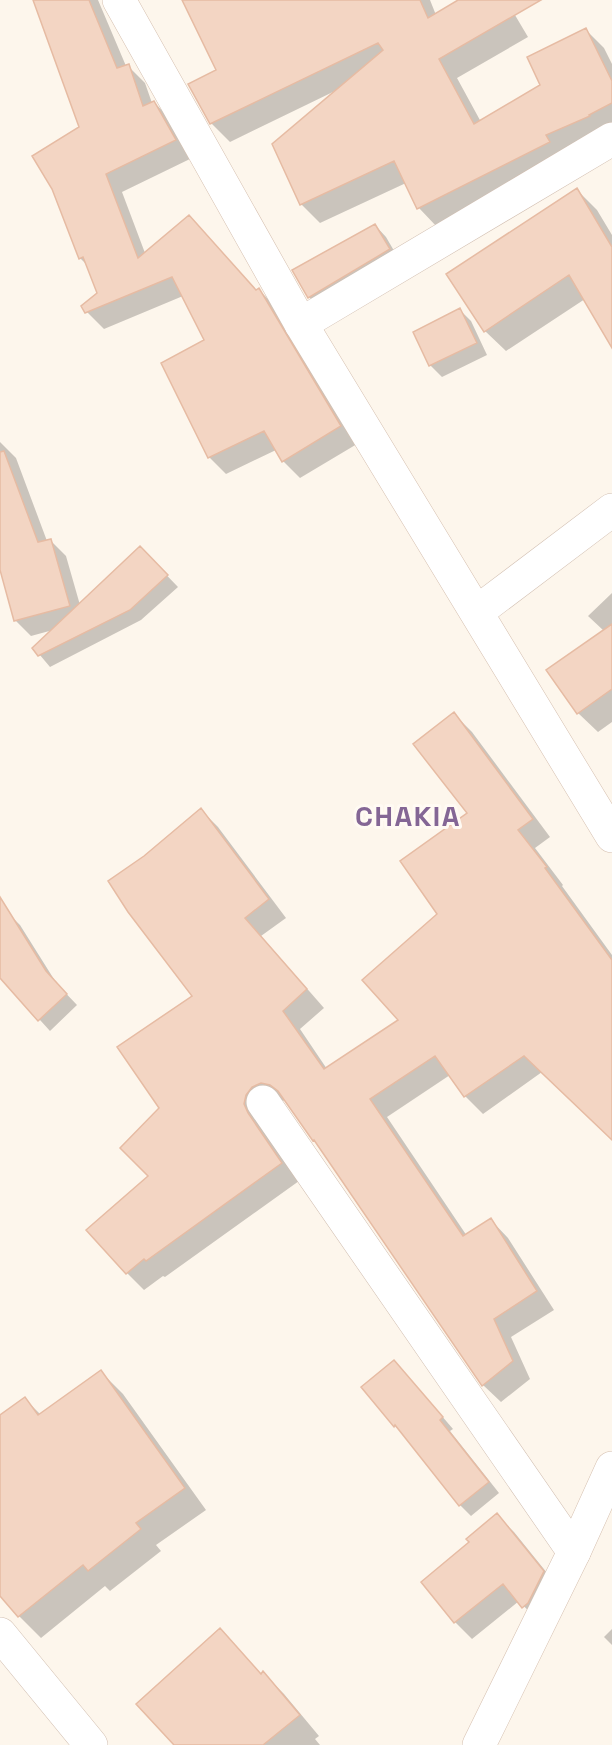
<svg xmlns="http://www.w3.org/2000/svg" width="612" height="1745" font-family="'Space Grotesk',sans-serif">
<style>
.shadow{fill:#0003}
.building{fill:#f3d5c3;stroke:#e6bba3;stroke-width:1.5}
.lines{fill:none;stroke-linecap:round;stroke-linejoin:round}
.street-casing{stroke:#d1beb0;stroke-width:34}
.secondary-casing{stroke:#d6c0b0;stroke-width:34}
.street{stroke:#fff;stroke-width:33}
.secondary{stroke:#fff;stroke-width:33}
.labels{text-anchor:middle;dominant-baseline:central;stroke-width:6;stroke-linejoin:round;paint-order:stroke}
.district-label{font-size:28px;font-weight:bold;letter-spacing:1.5px;fill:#846695;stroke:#fffaf3}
</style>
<rect width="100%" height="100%" fill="#fdf6ec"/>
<!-- shadow -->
<path class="shadow" d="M 40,0 L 98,0 L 126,66 L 128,66 L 145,83 L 152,103 L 154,102 L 171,120 L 192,158 L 122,192 L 145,253 L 189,217 L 257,291 L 259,290 L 276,307 L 357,444 L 300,478 L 283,461 L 276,450 L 226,474 L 209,457 L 206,341 L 183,296 L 104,329 L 87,312 L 99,293 L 87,265 L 80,258 L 53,188 L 80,127 Z
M 183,0 L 430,0 L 436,15 L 461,0 L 506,0 L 528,37 L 457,78 L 481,122 L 541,86 L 585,29 L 604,48 L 612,64 L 612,131 L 437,227 L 419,208 L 406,183 L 320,223 L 301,204 L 335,91 L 230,142 L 211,123 L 218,70 Z
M 577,190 L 597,210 L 612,235 L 612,339 L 585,299 L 506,351 L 485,331 Z
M 375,225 L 386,237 L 400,261 L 320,308 L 309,297 Z
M 460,310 L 471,321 L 487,355 L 442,377 L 430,365 L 415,332 Z
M 0,442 L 16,458 L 47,541 L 50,540 L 66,556 L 80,605 L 151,559 L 178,587 L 141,620 L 50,667 L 34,648 L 53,630 L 31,636 L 16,621 L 0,565 Z
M 612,593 L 612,722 L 598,732 L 578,713 L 604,631 L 588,616 Z
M 454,714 L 472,732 L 550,837 L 535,848 L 563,885 L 562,886 L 612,955 L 612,1139 L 542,1072 L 483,1114 L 465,1096 L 450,1075 L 387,1117 L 467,1236 L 491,1220 L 508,1238 L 554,1310 L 511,1337 L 530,1379 L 501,1402 L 483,1385 L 288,1102 L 281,1100 L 299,1181 L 165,1277 L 163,1276 L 144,1290 L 127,1273 L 151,1177 L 161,1109 L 195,996 L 145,857 L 201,810 L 218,827 L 286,918 L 261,936 L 324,1008 L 300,1029 L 327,1069 L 400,1020 L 439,914 L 470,813 Z
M 9,914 L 20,925 L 57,984 L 77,1005 L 50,1031 L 0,976 L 0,920 Z
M 101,1372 L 123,1394 L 206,1510 L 156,1545 L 161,1551 L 110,1591 L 105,1586 L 41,1638 L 19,1616 L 0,1593 L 0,1417 L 25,1399 L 41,1415 Z
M 405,1373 L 453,1429 L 450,1431 L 499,1493 L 471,1516 L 460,1505 L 406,1437 L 395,1426 L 364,1388 Z
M 497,1515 L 514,1532 L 560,1589 L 540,1623 L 519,1601 L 472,1639 L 455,1622 L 471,1542 Z
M 612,1629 L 612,1645 L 604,1637 Z
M 220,1630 L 262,1675 L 263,1673 L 284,1694 L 319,1736 L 315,1739 L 320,1745 L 176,1745 Z"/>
<!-- building -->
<path class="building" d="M 33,0 L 89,0 L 117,68 L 129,64 L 143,106 L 154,101 L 176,140 L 106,174 L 138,258 L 189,215 L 256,290 L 259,288 L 341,426 L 282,462 L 264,431 L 208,458 L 161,363 L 204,340 L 172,277 L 85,313 L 81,306 L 97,293 L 83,257 L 79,259 L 52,189 L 32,156 L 79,127 Z
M 182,0 L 420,0 L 428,18 L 458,0 L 541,0 L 439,59 L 474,124 L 540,85 L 527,57 L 586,28 L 612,81 L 612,103 L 589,115 L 590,116 L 546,135 L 550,142 L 417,209 L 394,161 L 300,205 L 272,144 L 383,50 L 378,43 L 210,124 L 188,84 L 216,70 Z
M 577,188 L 612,247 L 612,348 L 569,275 L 484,332 L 446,274 Z
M 375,224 L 390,249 L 308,298 L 292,270 Z
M 460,308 L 477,343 L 429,366 L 413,332 Z
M 4,451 L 38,542 L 51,539 L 70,606 L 14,621 L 0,570 L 0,452 Z
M 140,546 L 168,575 L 130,610 L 38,656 L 32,648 Z
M 612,624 L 612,689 L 577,714 L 546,670 Z
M 454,712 L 533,819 L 518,830 L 547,867 L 545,868 L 612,960 L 612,1140 L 524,1056 L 464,1097 L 435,1056 L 370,1099 L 463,1236 L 491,1218 L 537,1291 L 494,1319 L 513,1361 L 482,1386 L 314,1140 L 313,1141 L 278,1091 L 270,1085 L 261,1083 L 252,1087 L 246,1095 L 244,1104 L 248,1113 L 282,1163 L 146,1261 L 144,1259 L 126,1274 L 86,1230 L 148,1176 L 120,1148 L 159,1108 L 117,1047 L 192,996 L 128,912 L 108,881 L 144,856 L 201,808 L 269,899 L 245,918 L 307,989 L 283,1011 L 324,1069 L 398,1020 L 362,980 L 437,914 L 400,861 L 467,813 L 413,744 Z
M 0,897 L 46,971 L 67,994 L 38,1021 L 0,978 Z
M 394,1360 L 443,1417 L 440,1420 L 489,1482 L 459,1506 L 395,1425 L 394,1427 L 361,1387 Z
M 101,1370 L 185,1488 L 136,1523 L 141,1529 L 88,1571 L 83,1565 L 18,1617 L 0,1596 L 0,1415 L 25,1397 L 38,1415 Z
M 497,1513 L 544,1571 L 528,1603 L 522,1608 L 503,1584 L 454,1623 L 421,1582 L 469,1542 L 466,1539 Z
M 220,1628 L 261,1674 L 263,1671 L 300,1715 L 263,1745 L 174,1745 L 136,1704 Z"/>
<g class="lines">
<defs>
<path id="street" d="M 301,324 L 612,139
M 477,612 L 612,510
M 263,1102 L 574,1552
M 0,1634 L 91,1745"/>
<path id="secondary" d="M 119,0 L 301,324 L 612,836
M 479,1745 L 574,1552 L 612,1468"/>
</defs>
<!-- street casing -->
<use href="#street" class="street-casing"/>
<!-- secondary casing -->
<use href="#secondary" class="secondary-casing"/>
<!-- street -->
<use href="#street" class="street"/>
<!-- secondary -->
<use href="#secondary" class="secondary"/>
</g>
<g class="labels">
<!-- district labels -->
<g class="district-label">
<text x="408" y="816">CHAKIA</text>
</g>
</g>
</svg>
